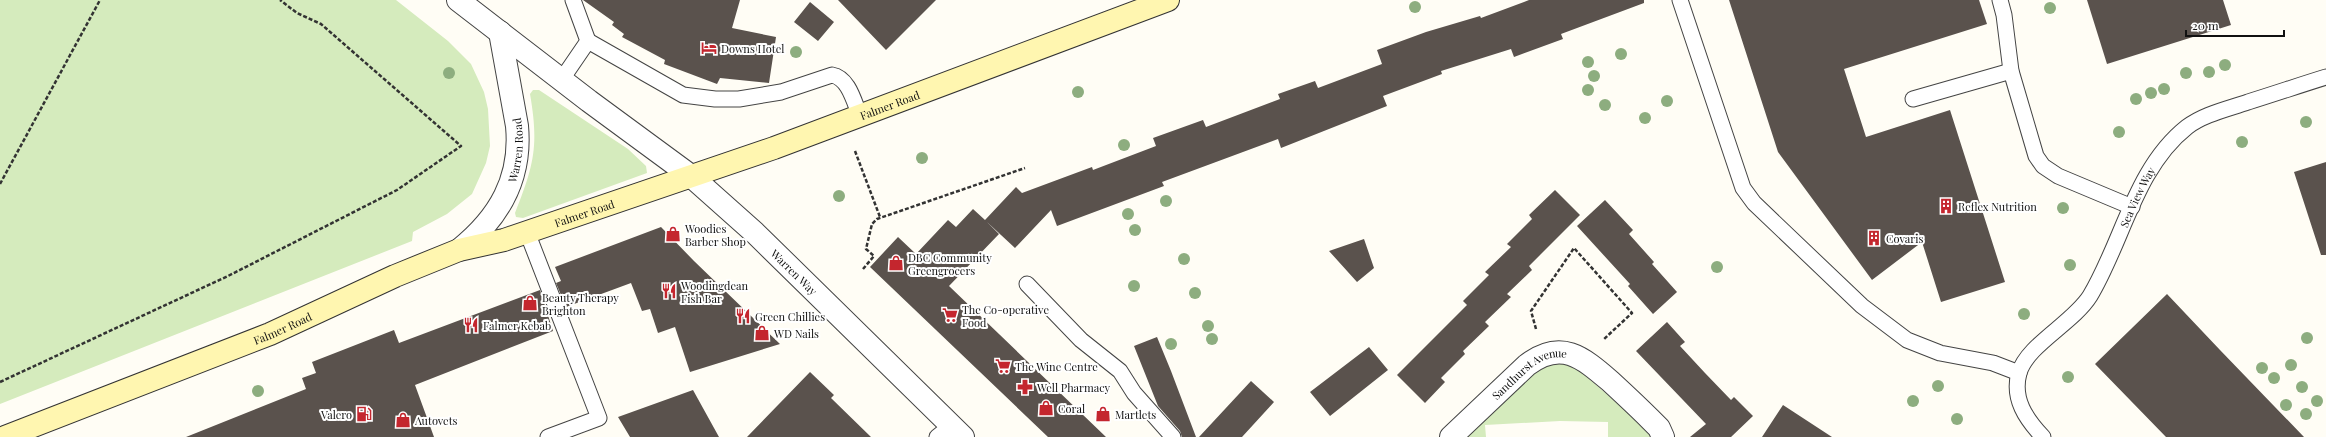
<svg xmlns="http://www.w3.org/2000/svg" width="2326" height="437" font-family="'Playfair Display',serif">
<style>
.green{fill:#d5ebbd}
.building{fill:#5a524d}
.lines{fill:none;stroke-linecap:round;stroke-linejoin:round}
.service-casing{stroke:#444;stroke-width:17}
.minor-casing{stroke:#444;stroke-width:24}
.tertiary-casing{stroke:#444;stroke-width:24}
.secondary-casing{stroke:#333;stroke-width:24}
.path{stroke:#333;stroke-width:2.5;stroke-dasharray:4 2;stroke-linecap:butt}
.service{stroke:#fff;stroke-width:15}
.minor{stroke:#fff;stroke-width:22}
.tertiary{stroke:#fff;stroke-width:22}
.secondary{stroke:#fff6b0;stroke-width:22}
.tree{fill:#8dad7f}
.labels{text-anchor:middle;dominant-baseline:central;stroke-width:4;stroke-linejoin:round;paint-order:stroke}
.poi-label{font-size:11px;fill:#111;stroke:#fff;text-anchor:start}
.street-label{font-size:11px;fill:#111;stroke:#fff}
</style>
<rect width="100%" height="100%" fill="#fffdf5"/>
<!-- green -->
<path class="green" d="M 0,0 L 396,0 L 448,41 L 471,64 L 484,92 L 488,109 L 490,146 L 486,163 L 472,194 L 447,214 L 413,232 L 412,241 L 0,404 Z
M 533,90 L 539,90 L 628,149 L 646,166 L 647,173 L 523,218 L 516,217 L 515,213 C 534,165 539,146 530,94 Z
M 1549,360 L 1573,365 L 1646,428 L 1652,437 L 1608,437 L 1608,422 L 1560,421 L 1485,425 L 1486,437 L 1459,437 Z"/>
<!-- building -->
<path class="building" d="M 583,0 L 740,0 L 732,28 L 776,37 L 769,83 L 720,78 L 717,84 L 664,64 L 665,60 L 622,37 L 624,34 L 612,25 L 614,22 Z
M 838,0 L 936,0 L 886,50 Z
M 1529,0 L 1644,0 L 1644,3 L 1561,34 L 1563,39 L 1514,57 L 1511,49 L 1441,71 L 1442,74 L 1383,96 L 1387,106 L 1281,148 L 1278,139 L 1162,182 L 1164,186 L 1057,226 L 1051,210 L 1015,248 L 987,222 L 999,234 L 949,286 L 1106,437 L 1048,437 L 870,267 L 898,237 L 916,254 L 948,220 L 956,227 L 973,209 L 985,220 L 1016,187 L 1022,193 L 1092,167 L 1093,170 L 1156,146 L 1153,138 L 1203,120 L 1206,127 L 1280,99 L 1278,94 L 1315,81 L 1318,88 L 1382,64 L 1377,50 L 1426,32 L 1480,16 L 1481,18 Z
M 1729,0 L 1979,0 L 1987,24 L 1844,69 L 1866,137 L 1950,110 L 2005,282 L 1941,302 L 1922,242 L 1872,280 L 1778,152 Z
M 2087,0 L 2223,0 L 2231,25 L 2107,64 Z
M 810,2 L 834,22 L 818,41 L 794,22 Z
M 2326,162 L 2326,255 L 2321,255 L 2294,172 Z
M 1555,190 L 1580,215 L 1529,266 L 1532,270 L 1507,294 L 1511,297 L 1485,322 L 1489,326 L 1463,351 L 1465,354 L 1441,378 L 1445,382 L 1425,403 L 1397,375 L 1467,305 L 1463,301 L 1489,275 L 1485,272 L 1511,247 L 1507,244 L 1532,219 L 1529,215 Z
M 1605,200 L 1633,230 L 1629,234 L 1654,262 L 1652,264 L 1677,292 L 1653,314 L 1628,286 L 1630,284 L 1577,226 Z
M 661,227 L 694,261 L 780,344 L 690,372 L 675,327 L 658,333 L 650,309 L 642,311 L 631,283 L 566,307 L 556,283 L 561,281 L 555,267 Z
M 1364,239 L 1374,268 L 1357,282 L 1329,251 Z
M 540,290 L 553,331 L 415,385 L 434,437 L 186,437 L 306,389 L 302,378 L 316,373 L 312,362 L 394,330 L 399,343 Z
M 2167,294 L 2220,350 L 2304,437 L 2166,437 L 2095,364 Z
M 1667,322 L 1685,342 L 1680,346 L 1705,373 L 1731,400 L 1734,397 L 1753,416 L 1731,437 L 1690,437 L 1706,424 L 1636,351 Z
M 1157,337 L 1171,371 L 1196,437 L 1182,437 L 1180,431 L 1158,406 L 1134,346 Z
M 1369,347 L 1388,370 L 1330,416 L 1310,392 Z
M 810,372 L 834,395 L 831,398 L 871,437 L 747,437 Z
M 1251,381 L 1274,402 L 1242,437 L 1199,437 Z
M 693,390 L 719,437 L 630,437 L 618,417 Z
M 1783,405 L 1832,437 L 1762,437 Z"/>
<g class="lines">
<defs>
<g id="service">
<path d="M 1680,0 L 1743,188 L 1754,203 L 1862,306 L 1907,340 L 1940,353 L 1993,363 L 2019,373"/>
<path d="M 2000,0 L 2004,15 L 2011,71 L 2036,156 L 2043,166 L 2058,176 L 2132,207"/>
<path d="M 588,41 L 683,95 L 715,99 L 739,99 L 781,92 L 832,75 C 849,78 854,102 860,116"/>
<path d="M 562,79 L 588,41 L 573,0"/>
<path d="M 1913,99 L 2011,71"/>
<path d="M 527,232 L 599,418 L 548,437"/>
<path d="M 1027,284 L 1081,340 L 1120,371 L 1134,393 L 1173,437"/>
<path d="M 937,437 L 951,426"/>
<path id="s1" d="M 2043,437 C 2026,419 2012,399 2019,373 C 2027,345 2073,323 2090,296 C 2123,241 2135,168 2187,127 C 2204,114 2228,109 2248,102 C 2274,94 2300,85 2326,77"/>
</g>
<g id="minor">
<path id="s2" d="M 691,176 L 755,233 L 963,437"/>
<path id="s3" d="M 1451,437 L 1527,365 C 1561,339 1582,357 1610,381 C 1623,393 1637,406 1650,419 L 1659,428 L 1663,437"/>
</g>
<g id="tertiary">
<path d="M 458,0 L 589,101 L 691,176"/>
<path id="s4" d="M 459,250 C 499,218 522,179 517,126 L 500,32"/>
</g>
<g id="secondary">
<path id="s5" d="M 5,437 L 270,334 L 395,276 L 459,250 L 504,240 L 774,148 L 1168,0"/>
</g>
</defs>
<!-- service casing -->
<use href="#service" class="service-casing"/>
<!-- minor casing -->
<use href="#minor" class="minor-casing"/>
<!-- tertiary casing -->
<use href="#tertiary" class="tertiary-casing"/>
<!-- secondary casing -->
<use href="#secondary" class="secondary-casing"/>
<!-- path -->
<path class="path" d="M 855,151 L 880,217
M 0,184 L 100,0
M 863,269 L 874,256 L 866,249 L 872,224 L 877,219 L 1025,168
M 1536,329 L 1531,311 L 1574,248 L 1632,313 L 1603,340
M 0,382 L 228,276 L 397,190 L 461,146 L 321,24 L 297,13 L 280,0"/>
<!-- service -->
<use href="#service" class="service"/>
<!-- minor -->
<use href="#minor" class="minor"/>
<!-- tertiary -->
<use href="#tertiary" class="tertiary"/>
<!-- secondary -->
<use href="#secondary" class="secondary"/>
</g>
<!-- trees -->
<g class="tree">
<circle cx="1415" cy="7" r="6"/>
<circle cx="2050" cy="8" r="6"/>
<circle cx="796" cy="52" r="6"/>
<circle cx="1621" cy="54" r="6"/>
<circle cx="1588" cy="62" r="6"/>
<circle cx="2225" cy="65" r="6"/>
<circle cx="2209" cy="72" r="6"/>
<circle cx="449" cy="73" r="6"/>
<circle cx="2186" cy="73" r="6"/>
<circle cx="1594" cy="76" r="6"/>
<circle cx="2164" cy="89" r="6"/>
<circle cx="1588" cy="90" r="6"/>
<circle cx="1078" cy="92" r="6"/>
<circle cx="2151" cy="93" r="6"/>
<circle cx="2136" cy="99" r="6"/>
<circle cx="1667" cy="101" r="6"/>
<circle cx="1605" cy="105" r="6"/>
<circle cx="1645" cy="118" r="6"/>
<circle cx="2306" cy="122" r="6"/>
<circle cx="2119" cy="132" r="6"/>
<circle cx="2242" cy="142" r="6"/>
<circle cx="1124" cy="145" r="6"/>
<circle cx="922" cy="158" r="6"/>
<circle cx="839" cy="196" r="6"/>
<circle cx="1166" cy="201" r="6"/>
<circle cx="2063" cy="208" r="6"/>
<circle cx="1128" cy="214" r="6"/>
<circle cx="1135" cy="230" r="6"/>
<circle cx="1184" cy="259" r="6"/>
<circle cx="2070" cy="265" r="6"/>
<circle cx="1717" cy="267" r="6"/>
<circle cx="1134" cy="286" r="6"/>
<circle cx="1195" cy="293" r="6"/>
<circle cx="2024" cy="314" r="6"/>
<circle cx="1208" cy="326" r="6"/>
<circle cx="2307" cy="338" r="6"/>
<circle cx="1212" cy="339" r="6"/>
<circle cx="1171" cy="344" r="6"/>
<circle cx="2291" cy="365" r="6"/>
<circle cx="2262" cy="368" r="6"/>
<circle cx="2068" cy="377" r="6"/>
<circle cx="2274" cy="378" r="6"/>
<circle cx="1938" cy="386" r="6"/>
<circle cx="2302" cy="387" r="6"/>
<circle cx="258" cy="391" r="6"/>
<circle cx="1913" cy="401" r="6"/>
<circle cx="2317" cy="401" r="6"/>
<circle cx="2286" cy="405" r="6"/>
<circle cx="2306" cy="414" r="6"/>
<circle cx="1957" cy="419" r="6"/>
</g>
<!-- icons -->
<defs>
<symbol id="hotel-bare" viewBox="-9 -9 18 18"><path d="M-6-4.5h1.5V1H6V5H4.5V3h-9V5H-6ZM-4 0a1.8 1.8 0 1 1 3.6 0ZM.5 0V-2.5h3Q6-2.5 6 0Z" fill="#c4262e" stroke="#fff" stroke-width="2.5" paint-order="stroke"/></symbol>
<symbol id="building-bare" viewBox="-9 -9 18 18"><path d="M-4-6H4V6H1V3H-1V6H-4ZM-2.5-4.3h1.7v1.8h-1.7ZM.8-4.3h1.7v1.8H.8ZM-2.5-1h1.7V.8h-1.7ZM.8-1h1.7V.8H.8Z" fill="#c4262e" stroke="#fff" stroke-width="2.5" paint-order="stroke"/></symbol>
<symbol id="shop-bare" viewBox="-9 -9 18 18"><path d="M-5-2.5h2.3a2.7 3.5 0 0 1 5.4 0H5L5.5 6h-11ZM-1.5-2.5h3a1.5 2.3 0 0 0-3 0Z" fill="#c4262e" stroke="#fff" stroke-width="2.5" paint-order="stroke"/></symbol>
<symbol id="restaurant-bare" viewBox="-9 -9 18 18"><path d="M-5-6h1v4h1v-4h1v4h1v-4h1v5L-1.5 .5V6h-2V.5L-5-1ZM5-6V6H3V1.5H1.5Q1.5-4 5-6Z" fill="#c4262e" stroke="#fff" stroke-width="2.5" paint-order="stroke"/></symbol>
<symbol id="supermarket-bare" viewBox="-9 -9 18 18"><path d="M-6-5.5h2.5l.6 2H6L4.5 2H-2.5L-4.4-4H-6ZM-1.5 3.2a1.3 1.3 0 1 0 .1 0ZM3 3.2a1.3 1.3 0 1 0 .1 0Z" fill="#c4262e" stroke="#fff" stroke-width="2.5" paint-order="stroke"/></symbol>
<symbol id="pharmacy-bare" viewBox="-9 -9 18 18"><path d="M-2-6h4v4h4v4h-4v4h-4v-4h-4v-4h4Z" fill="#c4262e" stroke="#fff" stroke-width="2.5" paint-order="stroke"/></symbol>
<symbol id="fuel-bare" viewBox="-9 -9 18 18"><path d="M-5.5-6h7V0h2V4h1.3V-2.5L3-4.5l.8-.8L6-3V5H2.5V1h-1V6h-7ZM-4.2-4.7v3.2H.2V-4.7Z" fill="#c4262e" stroke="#fff" stroke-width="2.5" paint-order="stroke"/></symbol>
</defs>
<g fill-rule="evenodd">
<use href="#hotel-bare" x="698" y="37" width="22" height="22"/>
<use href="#building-bare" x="1935" y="195" width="22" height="22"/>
<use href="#shop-bare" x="662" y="223" width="22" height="22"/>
<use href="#building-bare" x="1863" y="227" width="22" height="22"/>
<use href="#shop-bare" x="885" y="252" width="22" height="22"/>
<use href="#restaurant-bare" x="658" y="280" width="22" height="22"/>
<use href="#shop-bare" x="519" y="292" width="22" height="22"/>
<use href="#supermarket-bare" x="939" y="304" width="22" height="22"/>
<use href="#restaurant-bare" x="732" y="305" width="22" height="22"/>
<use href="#restaurant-bare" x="460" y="314" width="22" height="22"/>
<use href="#shop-bare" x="751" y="322" width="22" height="22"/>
<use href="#supermarket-bare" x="992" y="355" width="22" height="22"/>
<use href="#pharmacy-bare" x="1014" y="376" width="22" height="22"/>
<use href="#shop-bare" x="1035" y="397" width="22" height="22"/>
<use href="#fuel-bare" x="353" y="403" width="22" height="22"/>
<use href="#shop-bare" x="1092" y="403" width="22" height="22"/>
<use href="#shop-bare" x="392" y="409" width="22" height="22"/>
</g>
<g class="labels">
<!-- poi labels -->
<g class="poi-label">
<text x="721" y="48">Downs Hotel</text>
<text x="1958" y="206">Reflex Nutrition</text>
<text x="685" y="228">Woodies<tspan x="685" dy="13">Barber Shop</tspan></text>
<text x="1886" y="238">Covaris</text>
<text x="908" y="257">DBC Community<tspan x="908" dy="13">Greengrocers</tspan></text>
<text x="681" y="285">Woodingdean<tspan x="681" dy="13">Fish Bar</tspan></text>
<text x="542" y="297">Beauty Therapy<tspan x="542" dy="13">Brighton</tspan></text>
<text x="962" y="309">The Co-operative<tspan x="962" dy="13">Food</tspan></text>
<text x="755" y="316">Green Chillies</text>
<text x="483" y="325">Falmer Kebab</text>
<text x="774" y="333">WD Nails</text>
<text x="1015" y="366">The Wine Centre</text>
<text x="1037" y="387">Well Pharmacy</text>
<text x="1058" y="408">Coral</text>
<text x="352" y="414" text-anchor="end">Valero</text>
<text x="1115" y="414">Martlets</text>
<text x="415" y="420">Autovets</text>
</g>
<!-- street labels -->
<g class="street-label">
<text stroke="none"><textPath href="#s5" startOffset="946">Falmer Road</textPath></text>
<text stroke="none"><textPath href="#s4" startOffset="119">Warren Road</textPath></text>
<text stroke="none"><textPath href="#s1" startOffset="287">Sea View Way</textPath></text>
<text stroke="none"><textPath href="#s5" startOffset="622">Falmer Road</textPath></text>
<text stroke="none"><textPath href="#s2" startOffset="141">Warren Way</textPath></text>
<text stroke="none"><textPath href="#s5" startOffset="298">Falmer Road</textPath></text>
<text stroke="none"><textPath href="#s3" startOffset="103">Sandhurst Avenue</textPath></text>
</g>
</g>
<!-- scale -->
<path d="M2186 30v6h98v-6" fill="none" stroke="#111111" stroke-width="2"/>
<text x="2192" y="30" font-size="12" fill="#111111" stroke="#ffffff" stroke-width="3" paint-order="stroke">20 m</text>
</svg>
